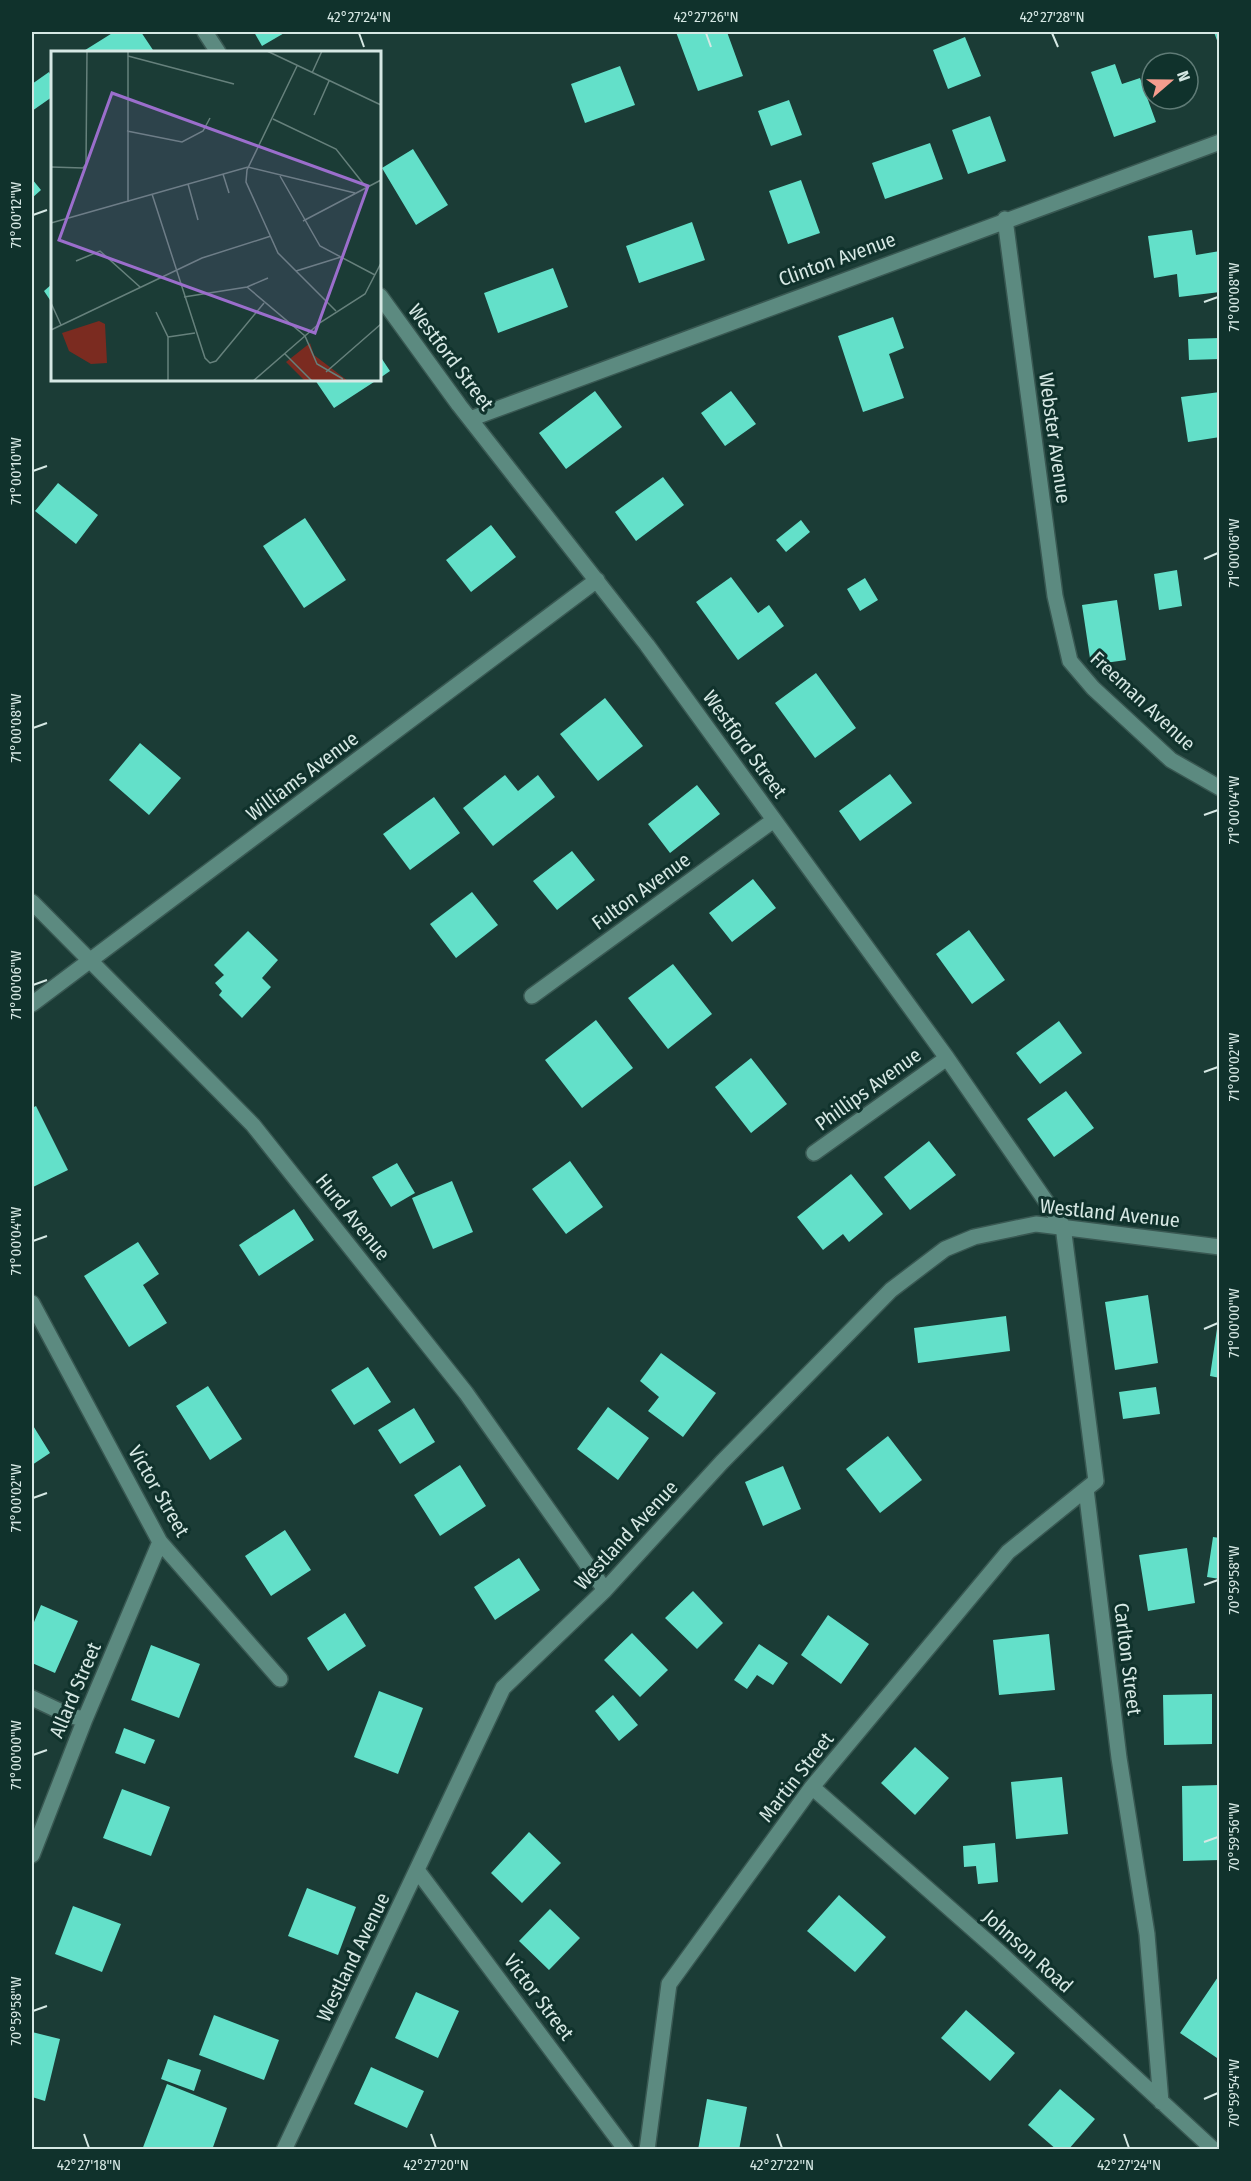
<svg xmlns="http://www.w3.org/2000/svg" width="1251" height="2181" font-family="'Fira Sans Condensed',sans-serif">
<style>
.building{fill:#63e0c9}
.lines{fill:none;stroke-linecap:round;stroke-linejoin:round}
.minor-casing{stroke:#395852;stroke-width:18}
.minor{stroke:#5c8a80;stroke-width:15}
.ticks{fill:none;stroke:#d6e8e4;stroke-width:2}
.labels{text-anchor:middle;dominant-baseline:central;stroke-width:6;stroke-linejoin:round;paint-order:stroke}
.street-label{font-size:20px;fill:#d6e8e4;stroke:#10322c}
.inset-road{fill:none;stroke:#66817c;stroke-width:1.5}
.view{fill:#9b6ecc;fill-opacity:0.15;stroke:#9b6ecc;stroke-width:3}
.inset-edge{fill:none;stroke:#d6e8e4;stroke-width:3}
.neatline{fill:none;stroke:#d6e8e4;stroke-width:2}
.ticks-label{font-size:15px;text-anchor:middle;fill:#d6e8e4}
</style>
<rect width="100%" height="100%" fill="#1b3c36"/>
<!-- building -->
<path class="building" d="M 114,32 L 141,32 L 153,50 L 149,52 L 82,52 Z
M 254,32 L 286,32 L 262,46 Z
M 676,32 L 727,32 L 743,76 L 698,91 Z
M 1214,32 L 1220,32 L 1220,46 L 1219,46 Z
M 965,37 L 981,76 L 948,89 L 933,50 Z
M 1115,64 L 1122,84 L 1140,78 L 1156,122 L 1114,137 L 1091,72 Z
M 620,66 L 635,105 L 585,123 L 571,84 Z
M 49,72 L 52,78 L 52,97 L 32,111 L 32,84 Z
M 789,100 L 802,135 L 771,146 L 758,111 Z
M 990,116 L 1006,161 L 968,174 L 952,130 Z
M 930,143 L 943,179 L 885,199 L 872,163 Z
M 413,149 L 448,205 L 416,225 L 382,168 Z
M 32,179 L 41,190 L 32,198 Z
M 801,180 L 820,233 L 788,244 L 769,191 Z
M 692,222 L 705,260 L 639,283 L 626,246 Z
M 1192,230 L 1196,255 L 1220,251 L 1220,292 L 1179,297 L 1177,274 L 1154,278 L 1148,236 Z
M 553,268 L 568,307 L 498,333 L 484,293 Z
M 52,284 L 52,303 L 44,291 Z
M 893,317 L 904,348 L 889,354 L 904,398 L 863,412 L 838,336 Z
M 1220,338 L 1220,359 L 1189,360 L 1188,339 Z
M 380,356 L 390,371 L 380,378 Z
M 315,380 L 377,380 L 334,408 Z
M 595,391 L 622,427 L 566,469 L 539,433 Z
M 731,391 L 756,424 L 725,446 L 701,413 Z
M 1220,392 L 1220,437 L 1188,442 L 1181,397 Z
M 663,477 L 684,505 L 636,541 L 615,512 Z
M 58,483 L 98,515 L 76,544 L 35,511 Z
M 305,518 L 346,580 L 304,608 L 263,546 Z
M 801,520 L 810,532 L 786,552 L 776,540 Z
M 491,525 L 516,557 L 471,592 L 446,560 Z
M 1177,570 L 1182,606 L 1159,610 L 1154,574 Z
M 731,577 L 758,613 L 769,605 L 784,626 L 738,660 L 696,602 Z
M 865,578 L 878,600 L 860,611 L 847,589 Z
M 1117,600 L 1126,660 L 1091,665 L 1082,605 Z
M 816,673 L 856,728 L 815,758 L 775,703 Z
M 605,698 L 643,746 L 598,781 L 560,734 Z
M 140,743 L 181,778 L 149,815 L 109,780 Z
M 890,774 L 912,803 L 860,841 L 839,811 Z
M 505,775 L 518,791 L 538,775 L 555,797 L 493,846 L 463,808 Z
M 697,785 L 720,814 L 670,853 L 648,824 Z
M 434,797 L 460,833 L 410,870 L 383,834 Z
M 572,851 L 595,880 L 557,910 L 533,881 Z
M 753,879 L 776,908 L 732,942 L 709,913 Z
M 472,892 L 498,925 L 456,958 L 430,924 Z
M 969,930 L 1005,980 L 972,1004 L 936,954 Z
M 248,931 L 278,960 L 262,978 L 271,987 L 242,1018 L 219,995 L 222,991 L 215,983 L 224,975 L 214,965 Z
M 673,964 L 712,1014 L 668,1049 L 628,998 Z
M 596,1020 L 633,1068 L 582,1108 L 545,1060 Z
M 1059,1021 L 1082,1053 L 1040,1084 L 1016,1053 Z
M 751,1058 L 787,1104 L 751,1133 L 715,1087 Z
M 1066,1091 L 1094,1128 L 1054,1157 L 1027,1119 Z
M 36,1106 L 68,1170 L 33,1187 L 32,1108 Z
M 929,1141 L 956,1175 L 910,1210 L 884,1177 Z
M 570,1161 L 603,1207 L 566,1234 L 532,1189 Z
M 397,1163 L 415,1193 L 391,1207 L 372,1177 Z
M 851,1174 L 883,1214 L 849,1242 L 843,1234 L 823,1250 L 797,1217 Z
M 452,1181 L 473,1232 L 433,1249 L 412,1198 Z
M 294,1209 L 314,1240 L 259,1276 L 239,1245 Z
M 138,1242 L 159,1274 L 143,1285 L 167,1323 L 129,1347 L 84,1276 Z
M 1148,1295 L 1158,1363 L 1115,1370 L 1105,1302 Z
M 1006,1316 L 1010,1351 L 918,1363 L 914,1328 Z
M 1218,1322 L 1220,1322 L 1220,1378 L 1210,1376 Z
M 661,1353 L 716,1393 L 683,1437 L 648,1411 L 659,1397 L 640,1381 Z
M 368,1367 L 391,1402 L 354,1425 L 331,1390 Z
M 208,1386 L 242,1439 L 210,1460 L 176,1406 Z
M 1156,1387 L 1160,1414 L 1123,1419 L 1119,1392 Z
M 608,1407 L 649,1438 L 618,1480 L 577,1449 Z
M 414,1408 L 435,1442 L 400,1464 L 378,1430 Z
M 32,1424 L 50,1453 L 32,1465 Z
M 888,1436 L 922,1480 L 880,1513 L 846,1469 Z
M 460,1465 L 486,1506 L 440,1536 L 414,1495 Z
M 783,1466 L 801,1509 L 763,1526 L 745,1482 Z
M 285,1530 L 311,1570 L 271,1596 L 245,1556 Z
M 1213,1537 L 1220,1538 L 1220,1579 L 1207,1577 Z
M 1187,1548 L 1195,1603 L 1148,1611 L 1139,1555 Z
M 519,1558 L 540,1590 L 495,1620 L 474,1587 Z
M 693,1591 L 723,1623 L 697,1649 L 665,1618 Z
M 41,1605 L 78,1621 L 55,1673 L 32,1663 L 32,1627 Z
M 345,1613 L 366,1646 L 328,1671 L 307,1638 Z
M 828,1615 L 869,1644 L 841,1684 L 801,1655 Z
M 632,1633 L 668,1670 L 640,1697 L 604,1660 Z
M 1049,1634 L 1055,1690 L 999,1695 L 993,1640 Z
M 759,1644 L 788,1663 L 773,1685 L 757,1675 L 747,1689 L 734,1680 Z
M 151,1645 L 200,1664 L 179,1718 L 131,1700 Z
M 379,1691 L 423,1708 L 398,1774 L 354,1757 Z
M 1212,1694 L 1212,1744 L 1164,1745 L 1163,1695 Z
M 613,1695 L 638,1725 L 619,1741 L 595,1711 Z
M 124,1728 L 155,1740 L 145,1764 L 115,1753 Z
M 915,1747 L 949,1778 L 915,1815 L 881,1783 Z
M 1062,1777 L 1068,1834 L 1016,1839 L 1011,1782 Z
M 1220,1785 L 1220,1860 L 1183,1861 L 1182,1786 Z
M 122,1789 L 170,1807 L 151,1856 L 103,1838 Z
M 529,1832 L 561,1863 L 522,1903 L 491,1873 Z
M 995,1843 L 998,1882 L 978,1884 L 976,1866 L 964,1867 L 963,1846 Z
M 307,1888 L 356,1907 L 338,1955 L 288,1936 Z
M 839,1895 L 886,1937 L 855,1972 L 807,1931 Z
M 73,1906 L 121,1924 L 102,1972 L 55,1954 Z
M 550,1909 L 580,1938 L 549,1970 L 519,1941 Z
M 1220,1974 L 1220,2060 L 1180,2033 Z
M 416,1992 L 459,2011 L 438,2058 L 395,2038 Z
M 966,2010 L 1015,2053 L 990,2081 L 941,2038 Z
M 214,2015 L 279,2040 L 264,2080 L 199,2055 Z
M 32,2032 L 60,2039 L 45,2101 L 32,2097 Z
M 168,2059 L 201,2070 L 194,2091 L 161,2079 Z
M 371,2067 L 424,2091 L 407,2128 L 354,2104 Z
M 167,2084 L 227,2108 L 212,2150 L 142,2150 Z
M 1060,2089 L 1095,2119 L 1068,2150 L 1057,2150 L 1028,2125 Z
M 707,2099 L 747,2107 L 739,2150 L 698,2150 Z"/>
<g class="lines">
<defs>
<path id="minor" d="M 205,32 L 218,52
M 1005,219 L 1055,596 L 1070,661 L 1093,688 L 1171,760 L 1220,788
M 380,296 L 459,405 L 647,645 L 947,1058 L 1063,1226 L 1096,1481 L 1086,1489 L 1119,1758 L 1147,1934 L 1161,2102
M 470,419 L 1220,142
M 32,902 L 253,1125 L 466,1393 L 605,1590
M 532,996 L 774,820
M 32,1004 L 597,580
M 814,1153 L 947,1058
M 32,1303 L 160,1542 L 280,1679
M 32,1698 L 70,1716 L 85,1719
M 812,1787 L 998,1951 L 1214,2150
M 32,1855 L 85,1719 L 160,1542
M 417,1870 L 626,2150
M 284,2150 L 503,1688 L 605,1590 L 722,1462 L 891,1290 L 945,1249 L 974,1237 L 1036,1224 L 1220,1247
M 647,2150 L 669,1984 L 812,1787 L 1008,1552 L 1086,1489"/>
</defs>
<!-- minor casing -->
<use href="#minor" class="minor-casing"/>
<!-- minor -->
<use href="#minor" class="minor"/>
</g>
<!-- ticks -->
<path class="ticks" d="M 359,33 L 364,47M 706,33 L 711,47M 1052,33 L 1058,47M 33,215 L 47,210M 1204,302 L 1218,297M 33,471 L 47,466M 1204,559 L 1218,553M 33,728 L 47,723M 1204,815 L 1218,810M 33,985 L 47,980M 1204,1072 L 1218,1067M 33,1241 L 47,1236M 1204,1329 L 1218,1323M 33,1498 L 47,1493M 1204,1585 L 1218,1580M 33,1755 L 47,1750M 1204,1842 L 1218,1837M 33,2011 L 47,2006M 1204,2099 L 1218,2093M 84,2134 L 89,2148M 431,2134 L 436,2148M 777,2134 L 782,2148M 1124,2134 L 1129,2148"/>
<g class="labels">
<!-- street labels -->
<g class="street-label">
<text transform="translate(837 259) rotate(-20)">Clinton Avenue</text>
<text transform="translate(451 357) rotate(53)">Westford Street</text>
<text transform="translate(1055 438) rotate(82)">Webster Avenue</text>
<text transform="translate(1143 701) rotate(43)">Freeman Avenue</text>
<text transform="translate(745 744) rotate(54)">Westford Street</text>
<text transform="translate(302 776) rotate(-37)">Williams Avenue</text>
<text transform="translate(641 891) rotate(-36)">Fulton Avenue</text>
<text transform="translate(868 1089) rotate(-36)">Phillips Avenue</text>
<text transform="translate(1110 1213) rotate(6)">Westland Avenue</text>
<text transform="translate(353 1217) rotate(51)">Hurd Avenue</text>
<text transform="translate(159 1491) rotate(60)">Victor Street</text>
<text transform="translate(626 1535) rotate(-47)">Westland Avenue</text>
<text transform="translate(1128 1659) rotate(83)">Carlton Street</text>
<text transform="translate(75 1690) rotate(-67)">Allard Street</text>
<text transform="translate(796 1777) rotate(-52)">Martin Street</text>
<text transform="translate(1028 1951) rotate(42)">Johnson Road</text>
<text transform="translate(353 1957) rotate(-64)">Westland Avenue</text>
<text transform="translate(539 1997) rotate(53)">Victor Street</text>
</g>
</g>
<!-- overview -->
<g transform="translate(51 51)">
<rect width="330" height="330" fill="#1b3c36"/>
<path d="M 48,270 L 54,273 L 56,312 L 40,313 L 18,300 L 11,282 ZM 259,292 L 263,304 L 297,330 L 254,330 L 235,311 Z" fill="#7b2b20"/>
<path class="inset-road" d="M 216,0 L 330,54M 77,5 L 183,33M 246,15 L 196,119 L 195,131 L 227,202 L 285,260M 261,22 L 271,0M 263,64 L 278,30M 222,68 L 285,98 L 315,136M 76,80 L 131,91 L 152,80 L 159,67M 0,116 L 32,117 L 35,113 L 36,0M 172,123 L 178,142M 229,125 L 269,195 L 324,224M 137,133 L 147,169M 101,143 L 154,307 L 159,312 L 165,310 L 213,252M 77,151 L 77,0M 252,170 L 330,129M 0,172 L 197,116 L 304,142M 25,210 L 49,200 L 89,236M 245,220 L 290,206M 196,236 L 254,285 L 266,313 L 292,328M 133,246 L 196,236 L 217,227M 0,252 L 10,274M 105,261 L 117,286 L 117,330M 0,279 L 151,207 L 220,185M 117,286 L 144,282M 234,303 L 261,330M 275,321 L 330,273M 202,330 L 270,271 L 314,243 L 330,212"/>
<path class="view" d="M 61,42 L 317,135 L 264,282 L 8,189 Z"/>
<rect width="330" height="330" class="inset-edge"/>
</g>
<!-- border -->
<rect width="1251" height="2181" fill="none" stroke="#10322c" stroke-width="66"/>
<!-- north arrow -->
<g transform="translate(1170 81) rotate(70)"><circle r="28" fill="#10322c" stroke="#5f7b76" stroke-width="1.5"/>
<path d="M0-4.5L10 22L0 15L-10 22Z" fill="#f59d8e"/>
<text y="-9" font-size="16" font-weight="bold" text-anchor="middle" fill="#d6e8e4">N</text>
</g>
<rect x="33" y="33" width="1185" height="2115" class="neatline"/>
<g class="ticks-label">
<text x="359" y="22">42°27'24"N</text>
<text x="706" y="22">42°27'26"N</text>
<text x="1052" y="22">42°27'28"N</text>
<text transform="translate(16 215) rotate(-90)" y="5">71°00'12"W</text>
<text transform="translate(1234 297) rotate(-90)" y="5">71°00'08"W</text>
<text transform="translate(16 471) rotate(-90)" y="5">71°00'10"W</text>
<text transform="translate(1234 553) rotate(-90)" y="5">71°00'06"W</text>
<text transform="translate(16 728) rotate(-90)" y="5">71°00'08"W</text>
<text transform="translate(1234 810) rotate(-90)" y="5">71°00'04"W</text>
<text transform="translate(16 985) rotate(-90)" y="5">71°00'06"W</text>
<text transform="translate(1234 1067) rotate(-90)" y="5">71°00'02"W</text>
<text transform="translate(16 1241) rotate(-90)" y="5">71°00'04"W</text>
<text transform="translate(1234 1323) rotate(-90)" y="5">71°00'00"W</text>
<text transform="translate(16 1498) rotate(-90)" y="5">71°00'02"W</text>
<text transform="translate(1234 1580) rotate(-90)" y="5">70°59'58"W</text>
<text transform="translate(16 1755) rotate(-90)" y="5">71°00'00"W</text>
<text transform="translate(1234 1837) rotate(-90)" y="5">70°59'56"W</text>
<text transform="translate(16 2011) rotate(-90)" y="5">70°59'58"W</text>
<text transform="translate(1234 2093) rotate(-90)" y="5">70°59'54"W</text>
<text x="89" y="2170">42°27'18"N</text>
<text x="436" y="2170">42°27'20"N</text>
<text x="782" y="2170">42°27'22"N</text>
<text x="1129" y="2170">42°27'24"N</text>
</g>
</svg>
